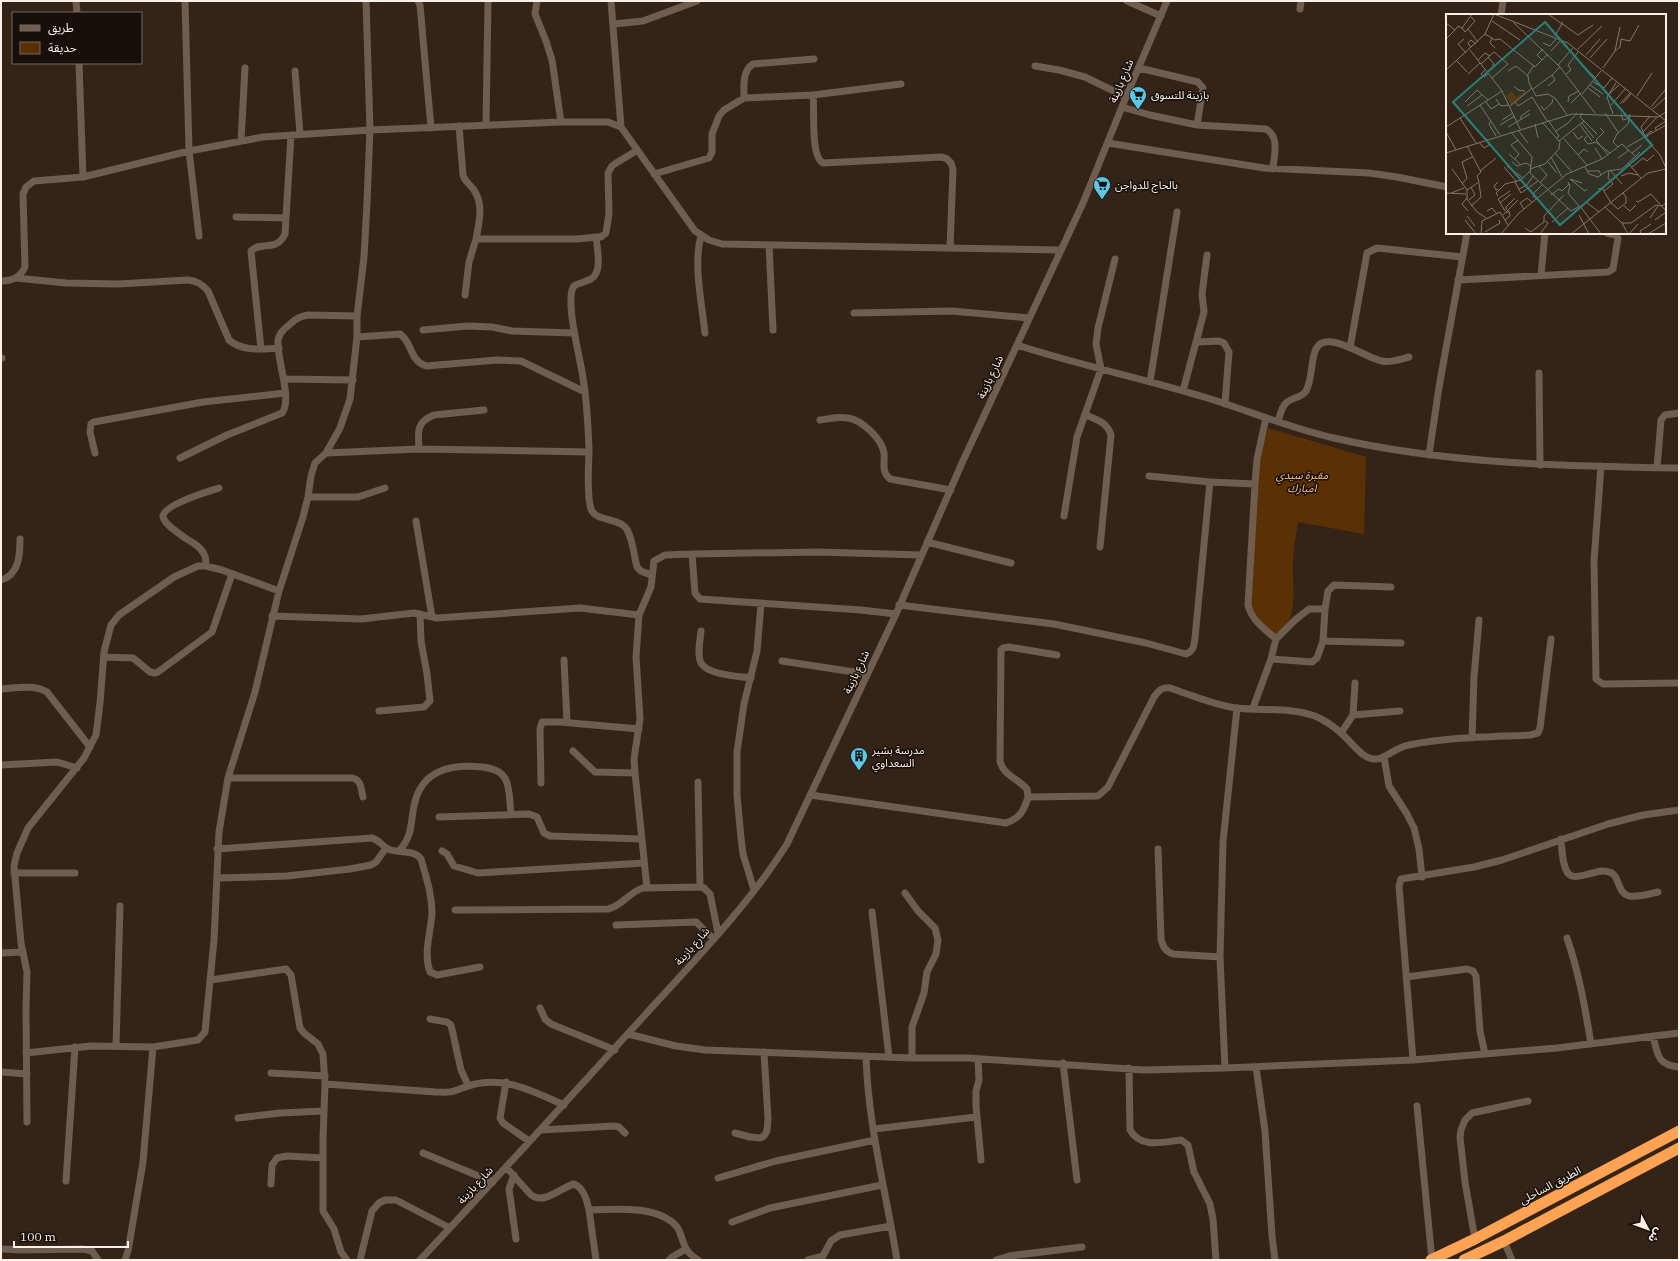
<svg xmlns="http://www.w3.org/2000/svg" width="1680" height="1261" font-family="'IBM Plex Serif','Noto Sans Arabic',serif">
<style>
.green{fill:#5b3005}
.lines{fill:none;stroke-linecap:round;stroke-linejoin:round}
.minor{stroke:#6f5d4f;stroke-width:7}
.highway{stroke:#fea253;stroke-width:11}
.labels{text-anchor:middle;dominant-baseline:central;stroke-width:3;stroke-linejoin:round;paint-order:stroke}
.street-label{font-size:11px;fill:#fcf1e9;stroke:#160f0a}
.poi-label{font-size:11px;fill:#fcf1e9;stroke:#160f0a;text-anchor:start}
.park-label{font-size:11px;font-style:italic;fill:#f8be91;stroke:#160f0a}
.inset-road{fill:none;stroke:#84766c;stroke-width:1}
.view{fill:#27827a;fill-opacity:0.15;stroke:#27827a;stroke-width:2}
.inset-edge{fill:none;stroke:#fcf1e9;stroke-width:2}
</style>
<rect width="100%" height="100%" fill="#342418"/>
<!-- green -->
<path class="green" d="M 1268,428 L 1366,457 L 1364,534 L 1298,522 C 1296,536 1293,551 1293,565 C 1292,591 1301,624 1271,636 L 1250,612 L 1254,561 L 1252,552 L 1260,455 Z"/>
<g class="lines">
<!-- minor -->
<path class="minor" d="M 76,1 L 77,13
M 185,1 L 189,151 L 199,236
M 418,1 L 420,5 L 431,128
M 537,1 L 535,14 L 546,41 L 552,60 L 561,122
M 611,1 L 621,127
M 1127,1 L 1161,16
M 1300,9 L 1301,1
M 1501,15 L 1503,1
M 614,24 L 643,21 L 697,1
M 79,63 L 83,177
M 1035,66 L 1059,70 L 1085,77 L 1126,97
M 1139,68 L 1198,82 L 1203,88 L 1197,125
M 295,71 L 300,134
M 813,95 C 815,109 810,156 823,163 L 942,157 L 947,159 L 951,163 L 953,169 L 950,248
M 744,98 C 744,86 742,71 753,64 L 814,59
M 1122,107 L 1150,115 L 1197,125 L 1266,129 C 1280,137 1274,155 1273,169
M 486,125 L 488,1
M 459,126 L 463,175 C 465,182 470,184 474,190 C 484,205 479,223 476,239 L 577,239 L 596,237
M 241,141 L 245,68
M 1108,143 L 1264,168 L 1369,173 L 1397,177 L 1447,187
M 636,151 L 616,163 L 612,166 L 608,173 L 609,214 L 606,233 L 601,237 L 596,237 C 597,248 603,272 591,279 C 585,282 579,283 574,286 C 564,299 581,361 583,378 C 587,401 588,425 589,448 C 589,465 586,493 591,509 C 595,521 617,518 625,527 C 632,534 634,556 637,567 L 641,571 L 651,575
M 654,174 L 709,158 L 712,152 L 712,134 L 719,116 L 724,110 L 744,98 L 813,95 L 901,84
M 236,217 L 286,218
M 701,236 C 693,264 702,304 705,333
M 769,245 L 773,330
M 1541,275 L 1545,233
M 16,278 L 66,283 L 118,284 L 188,280 C 197,281 202,284 208,291 L 229,340 C 243,352 262,349 279,348
M 1458,280 L 1608,272 L 1613,269 L 1618,238 L 1615,235 L 1607,233
M 1,281 C 12,281 20,278 25,267 L 23,194 L 26,187 L 34,181 L 83,177 L 189,151 L 263,137 L 370,130 L 561,122 L 608,122 L 621,127 L 695,231 L 709,240 L 722,244 L 1060,250
M 465,295 L 469,262 L 476,239
M 854,313 L 952,311 L 1029,318
M 423,330 L 468,326 L 492,327 L 512,331 L 574,333
M 357,337 L 400,334 C 413,343 409,360 426,366 L 497,360 L 521,361 L 585,392
M 1197,342 L 1219,341 L 1224,343 L 1229,352 L 1225,404
M 1017,345 C 1078,365 1142,378 1204,397 C 1247,410 1289,428 1334,438 C 1447,464 1563,466 1679,468
M 1350,348 L 1367,253 L 1377,248 L 1462,257
M 261,349 L 251,251 C 262,240 276,253 285,234 L 291,135
M 1,358 L 2,358
M 1539,373 L 1540,465
M 284,379 L 353,380
M 1150,382 L 1177,212
M 1183,391 L 1204,312 L 1202,294 L 1207,255
M 1086,415 C 1097,420 1107,422 1111,435 L 1100,547
M 820,420 C 829,419 839,416 848,418 C 862,420 882,439 884,453 C 885,463 881,472 890,479 L 951,490
M 1278,422 C 1280,415 1281,408 1286,403 C 1292,397 1302,398 1306,391 C 1313,378 1310,362 1316,349 C 1326,328 1367,359 1382,361 C 1390,363 1401,359 1409,357
M 419,449 C 418,432 416,422 434,415 L 484,410
M 95,453 L 90,432 L 91,424 L 94,422 L 203,402 L 285,393
M 326,453 L 419,449 L 589,452
M 1429,455 L 1439,387 L 1467,233
M 180,458 L 227,435 L 282,413 C 293,399 276,358 278,340 C 279,334 285,328 289,325 C 295,319 300,316 308,315 L 357,316
M 1601,466 L 1594,561 L 1596,679 L 1603,684 L 1679,683
M 1657,468 L 1661,420 L 1665,415 L 1679,413
M 1149,476 L 1210,482
M 308,497 L 358,497 L 385,488
M 1064,516 L 1077,437 L 1101,369 L 1096,344 L 1098,328 L 1115,259
M 416,521 L 432,617
M 927,542 L 1011,563
M 692,554 L 695,593 L 700,599 L 861,610 L 896,614
M 206,566 C 206,562 206,557 204,554 C 201,547 192,542 185,538 C 179,533 165,525 163,517 C 162,505 209,491 219,488
M 1,580 C 19,575 20,555 20,539
M 899,605 L 1054,624 L 1146,643 L 1186,654 C 1194,651 1194,645 1195,638 L 1210,482 L 1255,484
M 1325,609 L 1323,641 L 1401,643
M 272,616 L 361,619 L 414,613 L 437,618 L 580,608 L 639,615
M 701,631 C 700,640 697,655 701,663 C 708,675 738,676 751,678
M 1276,639 L 1295,620 L 1309,609 L 1325,609 L 1328,591 L 1334,585 L 1391,587
M 104,657 L 133,658 L 150,672 L 155,673 L 158,672 L 212,632 L 232,574
M 1271,659 L 1312,662 L 1317,658 L 1323,641
M 564,660 L 567,722
M 782,661 L 867,674
M 1,689 C 16,688 34,684 47,692 L 90,747
M 1253,708 L 1271,659 L 1276,639 C 1264,628 1252,621 1248,605 L 1255,484 L 1257,459 L 1266,418
M 379,711 L 424,707 L 430,701 L 427,674 L 421,641 L 420,614
M 1353,715 L 1400,711
M 1341,733 L 1353,715 L 1355,683
M 1472,738 L 1474,677 L 1479,620
M 573,751 L 595,772 L 635,773
M 1384,757 L 1389,786 L 1407,814 L 1414,828 L 1419,849 L 1422,877
M 1,765 L 57,762 L 77,768
M 228,778 L 353,778 C 362,781 361,790 363,797
M 698,782 L 700,887
M 541,783 L 540,729 L 542,722 L 560,722 L 639,729
M 810,795 L 1006,823 C 1020,818 1024,811 1028,797 L 1098,796 L 1108,787 L 1154,697 C 1159,691 1161,687 1170,688 C 1191,695 1214,705 1236,708 C 1262,711 1290,707 1315,716 C 1324,720 1333,726 1340,732 C 1350,740 1362,760 1376,759 C 1385,759 1396,747 1409,745 C 1449,737 1490,737 1530,735 L 1538,733 L 1540,728 L 1551,639
M 1028,797 L 1027,789 C 1017,778 1003,775 1000,761 L 1001,650 L 1003,648 L 1009,647 L 1057,655
M 439,817 L 529,814 L 537,817 L 544,833 L 550,836 L 641,839
M 1561,839 C 1562,848 1562,873 1572,876 C 1579,878 1587,874 1593,873 C 1599,871 1603,870 1609,872 C 1621,875 1616,894 1630,896 C 1639,897 1649,894 1658,892
M 217,849 L 372,838 C 380,840 383,848 391,850 C 401,853 415,850 421,859 C 426,877 432,894 432,913 C 431,932 423,953 430,972 L 437,975 L 480,967
M 1158,849 L 1161,939 C 1163,947 1165,951 1173,954 L 1220,957 L 1225,1068
M 399,851 C 413,835 410,825 414,806 C 421,770 450,764 482,767 C 513,770 508,790 511,814
M 442,851 L 447,854 L 454,866 L 478,873 L 644,863
M 14,873 L 75,873
M 217,878 L 287,876 L 350,869 L 371,865 L 376,862 L 386,848
M 647,888 L 635,773 L 634,759 L 640,719 L 636,657 L 639,615 L 651,587 L 654,561 L 665,555 L 692,554 L 818,552 L 921,555
M 754,890 L 743,854 L 741,838 L 737,795 L 737,752 L 744,704 L 757,651 L 761,604
M 905,893 L 918,911 L 935,928 L 938,940 L 936,954 L 927,972 L 924,993 L 912,1027 L 912,1058
M 455,910 L 608,909 C 622,906 629,892 643,888 L 700,887 L 704,888 L 710,894 L 718,933
M 872,912 L 889,1057
M 616,925 L 696,922 L 714,939
M 1567,938 C 1579,973 1585,1007 1591,1044
M 1,953 L 23,952
M 1220,957 L 1223,842 L 1237,708
M 1406,977 L 1467,969 L 1473,971 L 1476,976 L 1480,1031 L 1485,1054
M 210,980 L 286,969 L 291,975 L 300,1028 L 304,1033 L 318,1044 L 323,1054 L 325,1084 L 323,1139 L 323,1211 L 334,1229 L 341,1252 L 347,1260
M 540,1008 L 545,1019 L 551,1024 L 615,1050
M 430,1019 L 447,1022 L 451,1025 L 461,1070 L 468,1085
M 628,1034 L 676,1046 L 705,1050 L 912,1058 L 968,1058 L 1144,1070 L 1225,1068 L 1413,1060 L 1557,1048 L 1679,1033
M 1653,1036 C 1658,1055 1657,1065 1679,1067
M 116,1046 L 120,906
M 26,1053 L 91,1046 L 153,1047 L 198,1040 L 205,1032 L 214,940 L 219,832 L 228,778 L 255,692 L 279,591 L 303,517 L 308,497 L 311,476 L 315,463 L 326,453 L 340,428 L 350,399 L 357,337 L 357,316 L 364,257 L 367,203 L 370,130 L 366,1
M 866,1056 C 868,1125 886,1192 897,1260
M 978,1059 L 979,1080 L 976,1091 L 976,1106 L 981,1160
M 1413,1060 L 1399,886 L 1401,879 L 1474,867 L 1502,860 L 1608,824 L 1643,815 L 1679,810
M 1063,1063 L 1077,1180
M 1256,1067 L 1265,1131 L 1272,1236 L 1275,1260
M 1129,1068 L 1130,1130 C 1141,1149 1163,1142 1181,1140 L 1188,1145 L 1194,1172 L 1210,1204 L 1213,1219 L 1216,1260
M 1,1072 L 27,1074
M 271,1073 L 325,1076
M 506,1082 L 500,1118 L 503,1123 L 529,1141
M 325,1084 L 436,1092 C 442,1092 449,1093 454,1091 C 463,1088 471,1084 481,1083 C 511,1079 537,1093 564,1105
M 1417,1106 L 1432,1260
M 238,1118 L 280,1113 L 324,1111
M 27,1122 L 26,1009 L 27,972 L 21,943 L 14,866 L 17,853 L 28,828 L 84,758 L 96,735 L 100,703 L 104,652 L 111,625 L 119,615 L 174,577 L 198,566 L 206,566 L 222,570 L 279,591
M 874,1129 L 976,1117
M 541,1130 L 614,1126 L 619,1127 L 625,1133
M 735,1133 L 750,1137 L 760,1138 L 764,1136 L 767,1131 L 768,1119 L 764,1052
M 423,1153 L 493,1182
M 506,1167 L 531,1195 C 545,1205 561,1187 574,1184 C 584,1188 587,1201 589,1210 L 596,1260
M 514,1175 L 509,1189 L 516,1239
M 718,1178 L 776,1161 L 875,1140
M 66,1181 L 75,1047
M 271,1184 L 272,1165 L 277,1158 L 287,1156 L 323,1158
M 589,1210 C 615,1209 659,1205 677,1227 C 682,1234 682,1243 687,1250 C 689,1254 694,1257 698,1260
M 732,1222 L 770,1208 L 882,1185
M 1475,1239 L 1465,1182 L 1460,1137 L 1461,1130 L 1465,1120 L 1472,1113 L 1528,1101
M 1504,1241 L 1512,1260
M 1,1249 L 22,1250 L 83,1249 L 92,1251 L 98,1260
M 125,1260 L 128,1251 L 143,1162 L 153,1047
M 360,1260 L 372,1211 L 379,1203 L 385,1200 L 396,1200 L 450,1228
M 420,1260 C 496,1179 570,1097 645,1015 C 694,961 748,906 787,844 L 896,614 L 962,463 L 1083,203 L 1126,97 L 1167,1
M 669,1260 L 672,1257 L 686,1249
M 808,1260 L 823,1256 L 831,1241 L 840,1235 L 891,1226
M 996,1260 L 1009,1256 L 1082,1247"/>
<!-- highway -->
<path class="highway" d="M 1431,1260 L 1475,1239 L 1679,1131
M 1464,1260 L 1504,1241 L 1679,1148"/>
</g>
<!-- icons -->
<defs>
<symbol id="supermarket-pin" viewBox="-11 -11 22 30"><path d="M0 17L-7.5 6A9.5 9.5 0 1 1 7.5 6Z" fill="#5ac8e6" stroke="#160f0a"/><path d="M-6-5.5h2.5l.6 2H6L4.5 2H-2.5L-4.4-4H-6ZM-1.5 3.2a1.3 1.3 0 1 0 .1 0ZM3 3.2a1.3 1.3 0 1 0 .1 0Z" fill="#111"/></symbol>
<symbol id="building-pin" viewBox="-11 -11 22 30"><path d="M0 17L-7.5 6A9.5 9.5 0 1 1 7.5 6Z" fill="#5ac8e6" stroke="#160f0a"/><path d="M-4-6H4V6H1V3H-1V6H-4ZM-2.5-4.3h1.7v1.8h-1.7ZM.8-4.3h1.7v1.8H.8ZM-2.5-1h1.7V.8h-1.7ZM.8-1h1.7V.8H.8Z" fill="#111"/></symbol>
</defs>
<g fill-rule="evenodd">
<use href="#supermarket-pin" x="1128" y="85" width="20" height="27"/>
<use href="#supermarket-pin" x="1092" y="175" width="20" height="27"/>
<use href="#building-pin" x="849" y="746" width="20" height="27"/>
</g>
<g class="labels">
<!-- street labels -->
<g class="street-label">
<text transform="translate(1121 81) rotate(-67)">شارع بازينة</text>
<text transform="translate(990 377) rotate(-65)">شارع بازينة</text>
<text transform="translate(856 672) rotate(-65)">شارع بازينة</text>
<text transform="translate(692 946) rotate(-49)">شارع بازينة</text>
<text transform="translate(475 1185) rotate(-47)">شارع بازينة</text>
<text transform="translate(1550 1185) rotate(-28)">الطريق الساحلى</text>
</g>
<!-- poi labels -->
<g class="poi-label">
<text x="1151" y="95">بازينة للتسوق</text>
<text x="1115" y="185">بالحاج للدواجن</text>
<text x="872" y="750">مدرسة بشير<tspan x="872" dy="13">السعداوي</tspan></text>
</g>
<!-- park labels -->
<g class="park-label">
<text x="1302" y="475">مقبرة سيدي<tspan x="1302" dy="13">امبارك</tspan></text>
</g>
</g>
<!-- overview -->
<g transform="translate(1446 14)">
<rect width="220" height="220" fill="#342418"/>
<path d="M 66,77 L 70,83 L 80,77 L 79,81 L 65,91 L 60,82 Z" fill="#5b3005"/>
<path class="inset-road" d="M 48,0 L 122,29 L 220,107M 102,0 L 132,21 L 147,11M 46,7 L 74,26M 0,9 L 9,16 L 12,12 L 16,14 L 26,0M 68,9 L 114,53 L 149,99M 16,14 L 19,18 L 29,7 L 25,3M 22,15 L 32,28M 39,20 L 49,26 L 54,25 L 89,53 L 102,40M 109,22 L 117,8M 46,24 L 44,29 L 49,34M 0,25 L 9,16M 18,25 L 12,30 L 20,39M 184,27 L 193,11M 97,29 L 104,32 L 110,25M 25,34 L 22,29 L 25,26 L 30,30M 132,35 L 156,12M 24,36 L 56,77 L 74,115M 105,37 L 114,27M 169,37 L 174,33 L 175,25 L 184,27M 140,41 L 154,25M 42,43 L 48,50 L 46,52M 144,44 L 161,25M 32,46 L 39,39 L 44,42M 96,46 L 91,41 L 97,35M 11,47 L 21,58M 35,50 L 48,38 L 62,50 L 46,64M 112,51 L 127,34M 136,52 L 150,64M 157,54 L 169,37 L 174,13M 0,56 L 39,20 L 48,0M 39,56 L 35,60 L 38,63 L 42,60M 62,57 L 70,52 L 82,62 L 83,69 L 90,82 L 102,80 L 110,85 L 121,101M 22,60 L 34,49M 120,60 L 125,56 L 122,51 L 132,38M 81,62 L 88,51M 147,68 L 158,74 L 166,64M 144,71 L 157,80M 68,72 L 72,76 L 79,77M 102,72 L 109,66 L 106,61 L 114,53M 142,74 L 154,83M 87,75 L 106,61M 136,80 L 155,57M 162,81 L 173,71M 191,82 L 206,59M 50,85 L 55,92 L 63,91M 19,88 L 31,76 L 42,86M 40,88 L 45,95 L 53,90M 69,88 L 72,92 L 86,83 L 101,107M 122,88 L 123,82 L 133,77M 125,89 L 135,79M 177,89 L 185,80M 174,90 L 184,79M 34,91 L 54,121M 165,91 L 179,75M 21,92 L 36,81M 64,92 L 86,74M 95,92 L 98,96 L 106,89 L 107,85M 205,93 L 219,76M 207,95 L 220,83M 136,99 L 134,103 L 151,120M 159,99 L 172,118M 167,100 L 161,83 L 170,69M 175,100 L 177,106 L 183,104M 14,104 L 30,129M 75,105 L 75,102 L 84,96M 56,106 L 67,99M 102,106 L 113,122 L 110,125M 45,107 L 43,110 L 50,122M 96,108 L 113,127 L 138,107M 136,109 L 148,124M 89,110 L 92,124M 54,111 L 69,102M 134,111 L 146,127M 0,113 L 56,77M 62,113 L 84,100M 154,114 L 158,118 L 150,126 L 162,141M 72,116 L 82,129M 110,117 L 122,109 L 131,99M 211,117 L 209,114 L 220,107M 0,118 L 10,136M 65,118 L 86,143 L 84,159 L 125,197 L 134,192 L 155,220M 127,118 L 132,125 L 137,122M 197,118 L 195,113 L 204,102M 207,119 L 205,117 L 199,122 L 197,118 L 211,103M 141,122 L 138,125 L 142,130 L 151,128M 201,122 L 200,125 L 214,141 L 220,154M 118,125 L 142,152M 33,128 L 38,134 L 43,131 L 41,125M 151,129 L 164,139M 21,132 L 35,158 L 31,162 L 33,168 L 21,176 L 21,185 L 31,198 L 40,204M 172,133 L 167,128 L 171,120 L 182,110 L 184,100M 181,133 L 220,111M 149,134 L 156,145M 0,139 L 126,100 L 212,103 L 220,98M 109,139 L 126,158M 186,139 L 196,131M 63,140 L 74,150M 132,141 L 138,135 L 142,138M 105,143 L 116,163M 172,144 L 183,136M 69,145 L 73,140 L 65,131 L 72,126M 66,148 L 71,152 L 80,149 L 85,152M 102,148 L 111,159M 182,149 L 195,164M 61,152 L 77,164M 93,152 L 101,161 L 94,169M 58,153 L 71,168M 139,153 L 143,160 L 152,163 L 161,157 L 176,155 L 194,138M 186,153 L 197,144 L 201,147 L 208,141M 6,155 L 21,176M 84,155 L 99,150 L 113,135 L 114,127M 34,157 L 50,144M 141,157 L 153,157 L 155,161M 165,157 L 176,170M 175,162 L 183,159 L 192,161M 124,165 L 139,177 L 141,175M 124,165 L 136,169M 52,168 L 48,172 L 50,176 L 52,175M 69,168 L 75,179 L 92,167M 122,168 L 124,172 L 122,179 L 133,192M 16,170 L 21,164 L 16,148 L 26,143M 73,175 L 81,171 L 87,162M 152,175 L 156,174 L 165,189 L 172,195 L 180,189 L 180,183 L 177,179M 158,177 L 167,170 L 162,164 L 163,157M 0,179 L 20,180M 5,179 L 18,174M 105,181 L 113,175 L 116,177 L 123,170M 52,182 L 50,179 L 59,170 L 75,166 L 84,157M 21,184 L 16,190 L 22,197M 88,184 L 87,180 L 96,171M 23,186 L 29,181 L 25,173M 190,187 L 192,188 L 205,180 L 220,197M 140,188 L 153,198M 54,189 L 65,180M 25,192 L 35,183 L 33,169M 178,192 L 184,197 L 190,191M 159,193 L 176,209 L 182,220M 78,195 L 74,189 L 81,184 L 86,188M 60,196 L 60,193 L 69,184M 41,197 L 46,194 L 51,200M 59,197 L 52,185 L 64,177M 57,201 L 72,186M 133,201 L 143,220M 21,202 L 29,212M 204,204 L 212,192M 19,206 L 30,220M 59,206 L 64,202 L 63,197 L 60,199M 209,206 L 220,198M 106,208 L 122,194M 176,209 L 185,209 L 210,191 L 216,192 L 220,189M 79,214 L 85,218 L 98,208 L 98,202 L 118,181M 39,218 L 54,209 L 53,206M 35,220 L 36,207 L 54,198 L 62,211M 55,220 L 73,199 L 121,160 L 156,145 L 176,130 L 189,142M 94,220 L 102,209 L 99,207M 125,220 L 202,159 L 220,155M 183,220 L 192,210M 195,220 L 194,217 L 205,210M 202,220 L 220,209"/>
<path class="view" d="M 99,8 L 206,131 L 114,211 L 7,88 Z"/>
<rect width="220" height="220" class="inset-edge"/>
</g>
<!-- border -->
<rect width="1680" height="1261" fill="none" stroke="#fcf1e9" stroke-width="4"/>
<!-- legend -->
<rect x="12" y="12" width="130" height="52" fill="#160f0a" stroke="#726963"/>
<rect x="20" y="25" width="20" height="6" fill="#6f5d4f" stroke="#726963"/>
<text x="48" y="32" font-size="12" fill="#fcf1e9">طريق</text>
<rect x="20" y="42" width="20" height="12" fill="#5b3005" stroke="#726963"/>
<text x="48" y="52" font-size="12" fill="#fcf1e9">حديقة</text>
<!-- north arrow -->
<g transform="translate(1648 1229) rotate(131)" stroke="#160f0a" stroke-width="3" paint-order="stroke">
<path d="M0-3L7 15L0 10L-7 15Z" fill="#fcf1e9"/>
<text y="-6" font-size="11" font-weight="bold" text-anchor="middle" fill="#fcf1e9">ش</text>
</g>
<!-- scale -->
<path d="M14 1241v6h114v-6" fill="none" stroke="#fcf1e9" stroke-width="2"/>
<text x="20" y="1241" font-size="12" fill="#fcf1e9" stroke="#160f0a" stroke-width="3" paint-order="stroke">100 m</text>
</svg>
